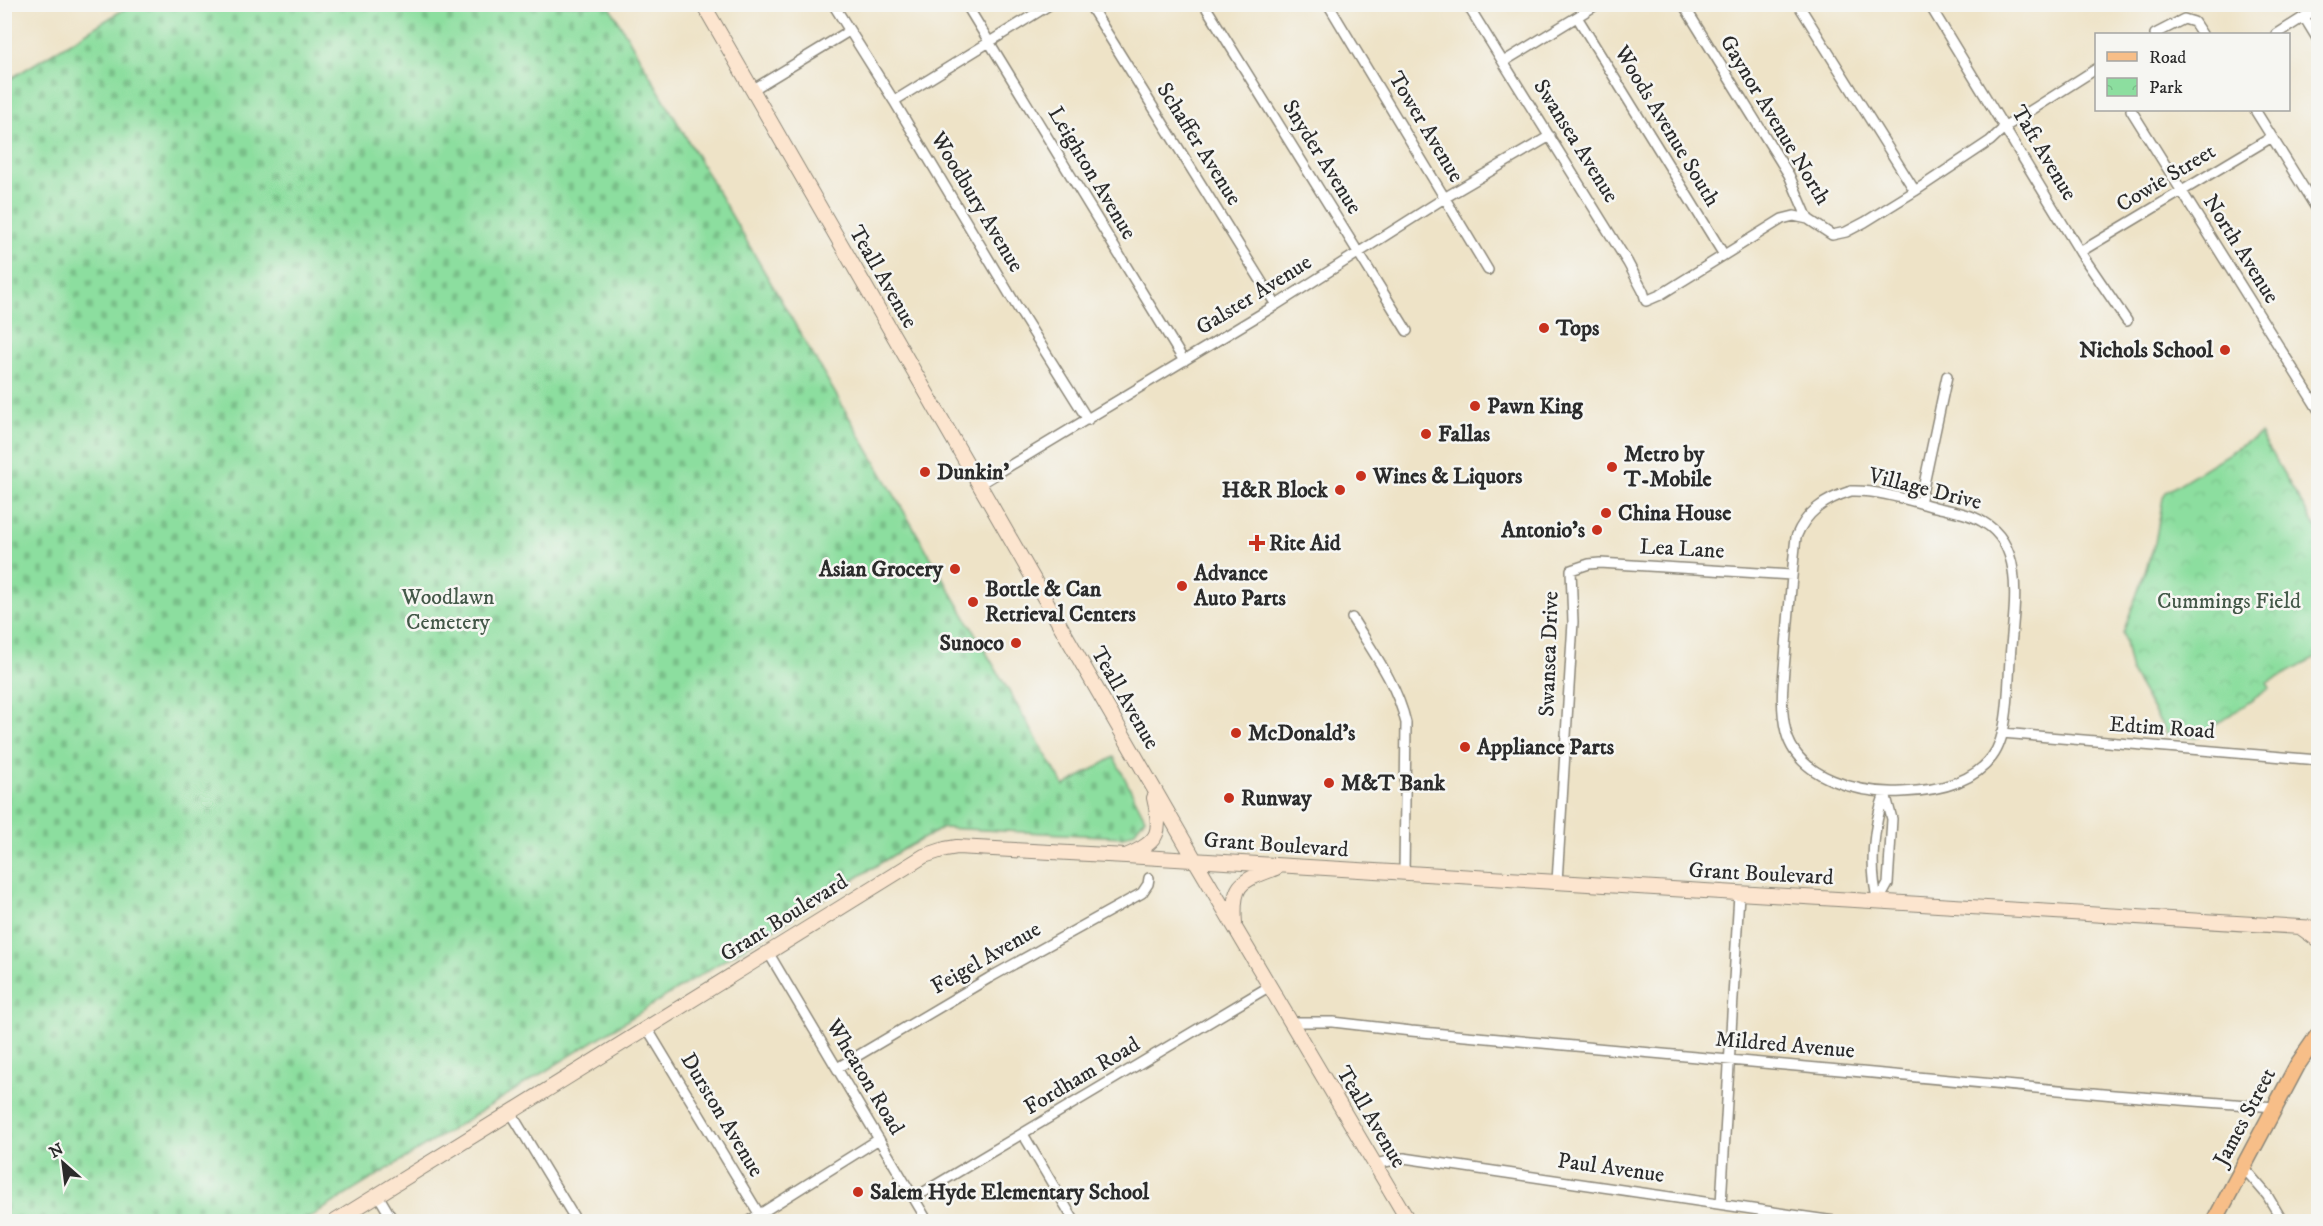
<svg xmlns="http://www.w3.org/2000/svg" width="2323" height="1226" font-family="'IM FELL DW Pica',serif">
<style>
.cemetery{fill:url(#cemetery-stones);stroke:#5c8465;stroke-width:1.5}
.park{fill:url(#park-crowns);stroke:#5c8465;stroke-width:1.5}
.lines{fill:none;stroke-linecap:round;stroke-linejoin:round}
.street-casing{stroke:#8c8779;stroke-width:12}
.secondary-casing{stroke:#8c8779;stroke-width:16}
.primary-casing{stroke:#8c8779;stroke-width:18}
.street{stroke:#fff;stroke-width:9}
.secondary{stroke:#fce5cf;stroke-width:14}
.primary{stroke:#f7be88;stroke-width:15}
.poi-dot{fill:#c8321e;stroke:#f6f6f2;stroke-width:2}
.labels{text-anchor:middle;dominant-baseline:central;stroke-width:5;stroke-linejoin:round;paint-order:stroke}
.street-label{font-size:22px;fill:#2b2b2b;stroke:#f6f6f2}
.poi-label{font-size:22px;font-weight:bold;fill:#2b2b2b;stroke:#f6f6f2;text-anchor:start}
.park-label{font-size:22px;fill:#435848;stroke:#f6f6f2}
</style>
<defs>
<pattern id="cemetery-stones" width="16" height="16" patternUnits="userSpaceOnUse" patternTransform="scale(1.5)"><rect width="16" height="16" fill="#8cde9f"/><path d="M2 7V4a2 2 0 0 1 4 0v3zM10 15v-3a2 2 0 0 1 4 0v3z" fill="#79bf89"/></pattern>
<pattern id="park-crowns" width="20" height="18" patternUnits="userSpaceOnUse" patternTransform="scale(1.5)"><rect width="20" height="18" fill="#8cde9f"/><path d="M2 6a3 3 0 1 1 6 0M12 15a3 3 0 1 1 6 0" fill="none" stroke="#79bf89"/></pattern>
</defs>
<rect width="100%" height="100%" fill="#f6f6f2"/>
<filter id="ink" filterUnits="userSpaceOnUse"><feTurbulence type="fractalNoise" baseFrequency=".0167" numOctaves="2"/><feDisplacementMap in="SourceGraphic" scale="12" xChannelSelector="R" yChannelSelector="G"/><feConvolveMatrix kernelMatrix="1 2 1 2 8 2 1 2 1" color-interpolation-filters="sRGB"/></filter>
<filter id="wash" filterUnits="userSpaceOnUse"><feTurbulence type="fractalNoise" baseFrequency=".008" numOctaves="4" result="noise"/><feDisplacementMap in="SourceGraphic" scale="24" xChannelSelector="R" yChannelSelector="G"/><feGaussianBlur stdDeviation="1.35" result="paint"/><feColorMatrix in="noise" values="0 0 0 0 0 0 0 0 0 0 0 0 0 0 0 0 0 1.4 0 .05"/><feComposite in="paint" operator="in"/></filter>
<g filter="url(#wash)">
<rect width="100%" height="100%" fill="#eee3c7"/>
<!-- cemetery -->
<path class="cemetery" d="M 131,5 L 609,5 L 1064,786 L 1114,757 L 1145,818 L 1134,832 L 1123,837 L 943,828 L 900,851 L 304,1221 L 5,1221 L 5,82 Z"/>
<!-- park -->
<path class="park" d="M 2260,434 L 2318,531 L 2318,657 L 2267,683 L 2270,688 L 2196,738 L 2167,734 L 2131,672 L 2123,633 L 2155,543 L 2163,498 L 2166,492 Z"/>
</g>
<g filter="url(#ink)">
<g class="lines">
<defs>
<path id="street" d="M 833,4 L 894,101 L 1016,305 L 1088,420
M 966,4 L 1184,361
M 1089,4 L 1276,305
M 1204,4 L 1407,331
M 1328,4 L 1488,270
M 1467,4 L 1628,263 L 1643,291 L 1646,301 L 1660,295 L 1782,219 L 1794,216 L 1808,219
M 1683,4 L 1789,175 L 1808,219 L 1832,235 L 1846,232 L 1865,222 L 1915,191 L 1990,141 L 2005,127 L 2096,69
M 1798,4 L 1915,191
M 1929,4 L 2080,252 L 2127,321
M 1577,17 L 1724,255
M 2304,17 L 2318,40
M 2155,34 L 2184,19 L 2194,22 L 2202,34
M 2277,34 L 2318,8
M 1503,62 L 1598,4
M 752,90 L 849,31
M 894,101 L 1051,4
M 2131,110 L 2318,409
M 2255,110 L 2318,211
M 2080,252 L 2272,137
M 978,485 L 1276,305 L 1446,197 L 1550,136
M 1851,491 C 1879,490 1908,500 1935,507 C 1951,511 1969,513 1983,522 C 2029,548 2012,617 2010,660 C 2008,688 2009,735 1992,757 C 1972,784 1933,791 1902,792 C 1860,794 1798,779 1786,732 C 1779,704 1784,674 1786,646 C 1789,610 1792,573 1796,537 C 1806,512 1825,499 1851,491 Z
M 1920,503 L 1947,376
M 1352,618 C 1373,652 1397,684 1406,723 L 1404,874
M 2002,733 L 2318,760
M 1885,793 L 1892,819 L 1888,884 L 1878,902 C 1869,867 1873,826 1885,793 Z
M 1557,882 L 1573,622 L 1571,570 L 1589,564 L 1600,563 L 1792,575
M 768,952 L 928,1222
M 1291,1022 L 1333,1022 L 1411,1031 L 2114,1095 L 2275,1107
M 647,1028 L 764,1222
M 837,1068 L 989,978 L 1142,893 L 1148,884 L 1149,878
M 511,1113 L 577,1222
M 1023,1134 L 1075,1222
M 1375,1164 L 1404,1158 L 1841,1222
M 2243,1167 L 2267,1195 L 2283,1222
M 378,1195 L 394,1222
M 914,1198 L 1270,986
M 1721,1204 L 1739,894
M 747,1222 L 879,1139"/>
<path id="secondary" d="M 703,4 L 1195,860 L 1409,1222
M 1128,855 C 1160,841 1162,832 1154,798
M 1235,924 C 1232,882 1240,882 1276,868
M 2300,927 L 2318,940
M 334,1222 L 924,856 L 945,849 L 957,847 L 1126,856 L 2318,928"/>
<path id="primary" d="M 2214,1222 L 2298,1064 L 2318,1035"/>
</defs>
<!-- street casing -->
<use href="#street" class="street-casing"/>
<!-- secondary casing -->
<use href="#secondary" class="secondary-casing"/>
<!-- primary casing -->
<use href="#primary" class="primary-casing"/>
<!-- street -->
<use href="#street" class="street"/>
<!-- secondary -->
<use href="#secondary" class="secondary"/>
<!-- primary -->
<use href="#primary" class="primary"/>
</g>
</g>
<!-- markers -->
<g class="poi-dot">
<circle cx="1544" cy="328" r="6"/>
<circle cx="2225" cy="350" r="6"/>
<circle cx="1475" cy="406" r="6"/>
<circle cx="1426" cy="434" r="6"/>
<circle cx="1612" cy="467" r="6"/>
<circle cx="925" cy="472" r="6"/>
<circle cx="1361" cy="476" r="6"/>
<circle cx="1340" cy="490" r="6"/>
<circle cx="1606" cy="513" r="6"/>
<circle cx="1597" cy="530" r="6"/>
<path d="M1254 534h6v6h6v6h-6v6h-6v-6h-6v-6h6z"/>
<circle cx="955" cy="569" r="6"/>
<circle cx="1182" cy="586" r="6"/>
<circle cx="973" cy="602" r="6"/>
<circle cx="1016" cy="643" r="6"/>
<circle cx="1236" cy="733" r="6"/>
<circle cx="1465" cy="747" r="6"/>
<circle cx="1329" cy="783" r="6"/>
<circle cx="1229" cy="798" r="6"/>
<circle cx="858" cy="1192" r="6"/>
</g>
<g class="labels">
<!-- street labels -->
<g class="street-label">
<text transform="translate(1775 120) rotate(59)">Gaynor Avenue North</text>
<text transform="translate(1667 126) rotate(59)">Woods Avenue South</text>
<text transform="translate(1426 127) rotate(59)">Tower Avenue</text>
<text transform="translate(1576 141) rotate(58)">Swansea Avenue</text>
<text transform="translate(1199 144) rotate(58)">Schaffer Avenue</text>
<text transform="translate(2044 153) rotate(59)">Taft Avenue</text>
<text transform="translate(1322 157) rotate(58)">Snyder Avenue</text>
<text transform="translate(1092 173) rotate(59)">Leighton Avenue</text>
<text transform="translate(2166 178) rotate(-31)">Cowie Street</text>
<text transform="translate(977 202) rotate(59)">Woodbury Avenue</text>
<text transform="translate(2241 249) rotate(58)">North Avenue</text>
<text transform="translate(883 277) rotate(60)">Teall Avenue</text>
<text transform="translate(1254 295) rotate(-32)">Galster Avenue</text>
<text transform="translate(1925 489) rotate(14)">Village Drive</text>
<text transform="translate(1682 549) rotate(3)">Lea Lane</text>
<text transform="translate(1549 654) rotate(-88)">Swansea Drive</text>
<text transform="translate(1125 698) rotate(60)">Teall Avenue</text>
<text transform="translate(2162 728) rotate(4)">Edtim Road</text>
<text transform="translate(1276 845) rotate(4)">Grant Boulevard</text>
<text transform="translate(1761 874) rotate(3)">Grant Boulevard</text>
<text transform="translate(784 918) rotate(-32)">Grant Boulevard</text>
<text transform="translate(986 958) rotate(-30)">Feigel Avenue</text>
<text transform="translate(1785 1045) rotate(5)">Mildred Avenue</text>
<text transform="translate(1082 1076) rotate(-31)">Fordham Road</text>
<text transform="translate(865 1077) rotate(59)">Wheaton Road</text>
<text transform="translate(722 1115) rotate(59)">Durston Avenue</text>
<text transform="translate(1371 1117) rotate(59)">Teall Avenue</text>
<text transform="translate(2245 1117) rotate(-62)">James Street</text>
<text transform="translate(1611 1168) rotate(8)">Paul Avenue</text>
</g>
<!-- poi labels -->
<g class="poi-label">
<text x="1556" y="328">Tops</text>
<text x="2213" y="350" text-anchor="end">Nichols School</text>
<text x="1487" y="406">Pawn King</text>
<text x="1438" y="434">Fallas</text>
<text x="1624" y="454">Metro by<tspan x="1624" dy="25">T-Mobile</tspan></text>
<text x="937" y="472">Dunkin'</text>
<text x="1373" y="476">Wines &amp; Liquors</text>
<text x="1328" y="490" text-anchor="end">H&amp;R Block</text>
<text x="1618" y="513">China House</text>
<text x="1585" y="530" text-anchor="end">Antonio's</text>
<text x="1269" y="543">Rite Aid</text>
<text x="943" y="569" text-anchor="end">Asian Grocery</text>
<text x="1194" y="573">Advance<tspan x="1194" dy="25">Auto Parts</tspan></text>
<text x="985" y="589">Bottle &amp; Can<tspan x="985" dy="25">Retrieval Centers</tspan></text>
<text x="1004" y="643" text-anchor="end">Sunoco</text>
<text x="1248" y="733">McDonald's</text>
<text x="1477" y="747">Appliance Parts</text>
<text x="1341" y="783">M&amp;T Bank</text>
<text x="1241" y="798">Runway</text>
<text x="870" y="1192">Salem Hyde Elementary School</text>
</g>
<!-- park labels -->
<g class="park-label">
<text x="448" y="597">Woodlawn<tspan x="448" dy="25">Cemetery</tspan></text>
<text x="2229" y="601">Cummings Field</text>
</g>
</g>
<!-- margin -->
<rect width="2323" height="1226" fill="none" stroke="#f6f6f2" stroke-width="24"/>
<!-- legend -->
<rect x="2095" y="33" width="195" height="78" fill="#f6f6f2" stroke="#a5a5a2" stroke-width="1.5"/>
<rect x="2107" y="52" width="30" height="9" fill="#f7be88" stroke="#a5a5a2" stroke-width="1.5"/>
<text x="2149" y="63" font-size="18" fill="#2b2b2b">Road</text>
<rect x="2107" y="78" width="30" height="18" fill="url(#park-crowns)" stroke="#a5a5a2" stroke-width="1.5"/>
<text x="2149" y="93" font-size="18" fill="#2b2b2b">Park</text>
<!-- north arrow -->
<g transform="translate(63 1163) rotate(332)" stroke="#f6f6f2" stroke-width="4.5" paint-order="stroke">
<path d="M0-4.5L10 22L0 15L-10 22Z" fill="#2b2b2b"/>
<text y="-9" font-size="16" font-weight="bold" text-anchor="middle" fill="#2b2b2b">N</text>
</g>
</svg>
